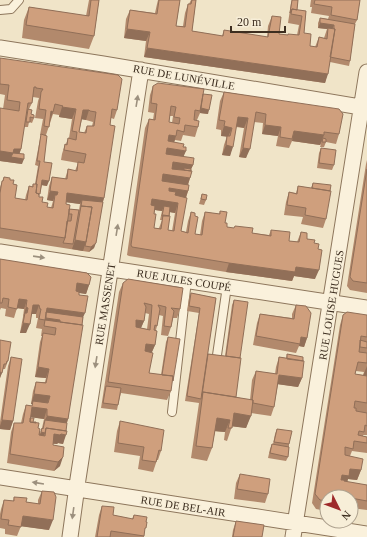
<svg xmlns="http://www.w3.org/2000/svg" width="367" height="537" font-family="'Times New Roman',serif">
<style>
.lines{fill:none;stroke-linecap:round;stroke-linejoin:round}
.service-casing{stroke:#8d765c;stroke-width:10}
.minor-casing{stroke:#8d765c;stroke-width:17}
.service{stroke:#faf1dc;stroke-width:8}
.minor{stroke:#faf1dc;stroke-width:15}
.wall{fill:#b2896c;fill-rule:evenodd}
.shaded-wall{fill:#916f58}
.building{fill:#cf9f7d;stroke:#916f58;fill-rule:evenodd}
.oneway{fill:#9c907e}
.labels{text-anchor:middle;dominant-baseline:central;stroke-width:3;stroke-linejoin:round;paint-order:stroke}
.street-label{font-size:11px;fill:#3d2e20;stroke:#f7eed8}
</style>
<rect width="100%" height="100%" fill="#f0e4c8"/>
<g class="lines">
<defs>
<path id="service" d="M 0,10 L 11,9 L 19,0
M 216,362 L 227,286
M 172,412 L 187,280"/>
<path id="minor" d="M 0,48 L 103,64 L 367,108
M 0,252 L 367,308
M 0,477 L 367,534
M 70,537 L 78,479 L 141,70
M 293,537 L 367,72"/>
</defs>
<!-- service casing -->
<use href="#service" class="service-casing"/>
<!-- minor casing -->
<use href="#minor" class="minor-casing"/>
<!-- service -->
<use href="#service" class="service"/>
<!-- minor -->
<use href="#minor" class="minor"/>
</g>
<!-- wall -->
<path class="wall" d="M 89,0 L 99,0 L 94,36 L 89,49 L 22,38 L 24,20 L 29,7 L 86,16 Z
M 158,0 L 180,0 L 176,26 L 183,26 L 185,13 L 188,4 L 189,4 L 191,0 L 196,0 L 192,31 L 222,36 L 224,30 L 267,37 L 268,26 L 272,16 L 279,34 L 288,35 L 297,35 L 299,25 L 288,23 L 291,3 L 292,0 L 298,0 L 297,10 L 306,11 L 304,33 L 310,46 L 315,47 L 319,37 L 324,38 L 327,29 L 318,28 L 318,23 L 320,18 L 328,19 L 329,16 L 311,13 L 312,7 L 310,7 L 311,0 L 360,0 L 357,20 L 355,24 L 350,61 L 349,66 L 330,62 L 325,83 L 144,57 L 146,41 L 124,38 L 126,19 L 130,10 L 155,13 L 157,4 Z
M 0,58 L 117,110 L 114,119 L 111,118 L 110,125 L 104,198 L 103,202 L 94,248 L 89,252 L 0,238 L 0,187 L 4,177 L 10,180 L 13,184 L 15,198 L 25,200 L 26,195 L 29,186 L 32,187 L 33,184 L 35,184 L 38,166 L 35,165 L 40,139 L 41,135 L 40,135 L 43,119 L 35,118 L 38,101 L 39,98 L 33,97 L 32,103 L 29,109 L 31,114 L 34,118 L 32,123 L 29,122 L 28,127 L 24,127 L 21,149 L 19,154 L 22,164 L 0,161 L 3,109 L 5,95 L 0,94 ZM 53,114 L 59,115 L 59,117 L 72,119 L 69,138 L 68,138 L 66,144 L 65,144 L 62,154 L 61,160 L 78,163 L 75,171 L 68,169 L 65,179 L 52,177 L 49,186 L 47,200 L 53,201 L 51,208 L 47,207 L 42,202 L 39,197 L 42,185 L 47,186 L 44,162 L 46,135 ZM 82,119 L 86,120 L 93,122 L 92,126 L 87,126 L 84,133 L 79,132 ZM 66,202 L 80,204 L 79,210 L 69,209 L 66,204 Z
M 153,86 L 203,94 L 208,114 L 200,113 L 197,120 L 194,120 L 198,127 L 195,137 L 183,135 L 181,141 L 175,140 L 174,142 L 183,147 L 184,157 L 193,165 L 191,169 L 190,178 L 188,185 L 188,191 L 186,198 L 181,231 L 186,232 L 188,221 L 191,212 L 195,216 L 195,234 L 200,235 L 202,221 L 205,212 L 219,214 L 220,211 L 227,227 L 252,233 L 269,235 L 271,230 L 289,241 L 297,242 L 301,232 L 307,239 L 314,243 L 315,279 L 294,276 L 292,281 L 226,272 L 129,256 L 127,255 L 145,128 L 149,119 L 153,120 L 154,113 L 148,112 L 150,95 ZM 170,116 L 173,116 L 172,123 L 169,122 ZM 155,210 L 162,211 L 160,220 L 162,220 L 159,228 L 154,228 L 154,214 ZM 170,212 L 175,213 L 172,231 L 168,230 Z
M 224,92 L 339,134 L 336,144 L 326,142 L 324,147 L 320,147 L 321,144 L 320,145 L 292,141 L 289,148 L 276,146 L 278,136 L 262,134 L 263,123 L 254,122 L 246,158 L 239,157 L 244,128 L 236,127 L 230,156 L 222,155 L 224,145 L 227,136 L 221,136 L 221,130 L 216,129 L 220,101 Z
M 321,148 L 334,165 L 332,170 L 317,168 L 319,153 Z
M 367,160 L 367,293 L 350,290 L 347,286 L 366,164 Z
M 313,183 L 326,219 L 323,228 L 301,224 L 303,217 L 284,215 L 286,202 L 289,192 L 296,193 L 298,186 L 311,188 Z
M 202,194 L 206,200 L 204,205 L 199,204 Z
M 0,259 L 89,285 L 86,294 L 79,293 L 83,317 L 68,419 L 67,423 L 63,444 L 58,443 L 57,444 L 53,444 L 53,445 L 60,466 L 54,471 L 7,463 L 11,432 L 14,423 L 21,423 L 23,414 L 26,405 L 32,406 L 32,404 L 31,404 L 33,391 L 36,382 L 45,382 L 46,378 L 35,377 L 40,342 L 42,336 L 41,336 L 42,329 L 44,323 L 42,329 L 36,328 L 38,318 L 36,318 L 36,314 L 31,314 L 26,333 L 20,333 L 22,322 L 23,317 L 24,309 L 17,308 L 14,318 L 5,316 L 6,309 L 1,308 L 0,310 ZM 31,417 L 44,419 L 42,428 L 40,433 L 36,423 L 33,422 L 30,418 Z
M 123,283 L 180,309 L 177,318 L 173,318 L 171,327 L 168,336 L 161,335 L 163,316 L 159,315 L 157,326 L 156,330 L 155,345 L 152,352 L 149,373 L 161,375 L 166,342 L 168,337 L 171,391 L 167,400 L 121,393 L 118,405 L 117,410 L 101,408 L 119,292 ZM 145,313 L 149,314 L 147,329 L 141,328 L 144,321 Z
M 191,293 L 216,298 L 207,357 L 208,354 L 225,356 L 232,305 L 234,300 L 240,358 L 236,397 L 250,400 L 252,380 L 256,371 L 275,374 L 276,367 L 279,357 L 286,358 L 287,354 L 302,378 L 298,387 L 278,384 L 274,407 L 271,416 L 251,413 L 246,428 L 232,426 L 227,441 L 224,440 L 225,432 L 215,431 L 212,448 L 207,461 L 191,458 L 199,403 L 185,401 L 199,313 L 187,311 L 189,298 Z
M 296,305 L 307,338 L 304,347 L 299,346 L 296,353 L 253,345 L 257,323 L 260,314 L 292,318 L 292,314 Z
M 343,315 L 367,315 L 367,435 L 363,435 L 363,436 L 367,437 L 367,453 L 352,451 L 350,456 L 361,470 L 357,480 L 348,479 L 347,482 L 367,485 L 367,510 L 351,508 L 351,497 L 327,497 L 327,511 L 316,509 L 312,503 L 340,325 ZM 356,371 L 364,372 L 363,375 L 355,374 Z
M 0,340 L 8,361 L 5,369 L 3,369 L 0,378 Z
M 11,357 L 13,421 L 10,430 L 0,429 L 0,422 L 8,366 Z
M 120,421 L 161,451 L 158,460 L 157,460 L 153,472 L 138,469 L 140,456 L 114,452 L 117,431 Z
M 277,429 L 289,444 L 289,447 L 288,457 L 286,461 L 268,458 L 270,449 L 272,444 L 273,444 L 275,434 Z
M 240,474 L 268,494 L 265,503 L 234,499 L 236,483 Z
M 42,491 L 49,530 L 21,526 L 17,536 L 5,534 L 5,529 L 0,528 L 0,514 L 1,509 L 4,500 L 13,501 L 14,497 L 26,502 L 38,504 L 38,500 Z
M 102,506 L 113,515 L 132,519 L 134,515 L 144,534 L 144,537 L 95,537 L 99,515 Z
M 236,521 L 262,537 L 232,537 L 233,530 Z"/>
<!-- shaded-wall -->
<path class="shaded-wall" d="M 320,23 L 334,25 L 332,30 L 328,28 L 327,29 L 318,28 Z
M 127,29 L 150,32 L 146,41 L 124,38 Z
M 147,48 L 328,74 L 325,83 L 144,57 Z
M 62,107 L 76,109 L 72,119 L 59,117 Z
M 200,108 L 209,110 L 208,114 L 200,113 Z
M 83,110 L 89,110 L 86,120 L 80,119 Z
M 51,111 L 53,112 L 50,121 Z
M 238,117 L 248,118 L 244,128 L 235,126 Z
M 265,125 L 281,127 L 278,136 L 262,134 Z
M 224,126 L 232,128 L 228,137 L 221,136 Z
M 294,131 L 324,135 L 320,145 L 292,141 Z
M 169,135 L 176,136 L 173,146 L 166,145 Z
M 226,145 L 233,147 L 230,156 L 222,155 Z
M 167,148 L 186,151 L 182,160 L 163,157 Z
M 243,148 L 250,149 L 246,158 L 239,157 Z
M 14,149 L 21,149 L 18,158 L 24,159 L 22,164 L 0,161 L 0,151 Z
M 173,162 L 193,165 L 189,174 L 169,171 Z
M 163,174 L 190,178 L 187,187 L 159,184 Z
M 42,180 L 49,181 L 47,186 L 41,185 Z
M 169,188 L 188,191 L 185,200 L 166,198 Z
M 50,191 L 58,192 L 55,201 L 55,195 L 53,201 L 47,200 Z
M 67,193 L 104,198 L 101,207 L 82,200 L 80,204 L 64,202 Z
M 152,199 L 178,203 L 175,213 L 163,211 L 164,206 L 162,211 L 148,209 Z
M 75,240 L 86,242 L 83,251 L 72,249 Z
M 96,243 L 94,248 L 89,252 L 91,247 Z
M 229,263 L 296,267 L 319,270 L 315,279 L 294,276 L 292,281 L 226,272 Z
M 77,283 L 89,285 L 86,294 L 74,292 Z
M 19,299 L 27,300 L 24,309 L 16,308 Z
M 33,305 L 39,305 L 36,314 L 29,314 Z
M 26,307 L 28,308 L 25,317 L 25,313 L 23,317 Z
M 47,308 L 85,313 L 81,322 L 45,317 Z
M 45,318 L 60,320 L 58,325 L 45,320 L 44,323 L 45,320 Z
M 136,320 L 144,321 L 140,330 L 133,329 Z
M 23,323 L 30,324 L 26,333 L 20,333 Z
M 301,337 L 307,338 L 304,347 L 299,346 Z
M 146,344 L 155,345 L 151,354 L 142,353 Z
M 367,366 L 367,376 L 363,376 Z
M 38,367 L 49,369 L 46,378 L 35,377 Z
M 0,372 L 2,373 L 0,378 Z
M 279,375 L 302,378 L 298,387 L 276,384 Z
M 34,394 L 50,396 L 46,406 L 33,401 L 32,404 L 31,404 Z
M 32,407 L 47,409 L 44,419 L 29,417 Z
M 234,413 L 251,416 L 246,428 L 229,426 Z
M 47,416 L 68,419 L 65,428 L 45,420 Z
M 217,418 L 230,420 L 225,432 L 213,431 Z
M 2,420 L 13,421 L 10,430 L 0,429 L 0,426 Z
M 41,432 L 45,433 L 43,438 L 39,437 Z
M 45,433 L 61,434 L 66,435 L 63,444 L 58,443 L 57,444 L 51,443 Z
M 63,457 L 60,466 L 54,471 L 58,462 Z
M 350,469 L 361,470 L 357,480 L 348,479 L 346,486 L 339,485 L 342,475 Z
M 23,516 L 53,520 L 49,530 L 19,526 Z"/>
<!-- building -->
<path class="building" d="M 91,0 L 99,0 L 94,36 L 26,25 L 29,7 L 89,16 Z
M 159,0 L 180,0 L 176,26 L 185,27 L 188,4 L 191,4 L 192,0 L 196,0 L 192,31 L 223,36 L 224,30 L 268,37 L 272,16 L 281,17 L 279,34 L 288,35 L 288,34 L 299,35 L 302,16 L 291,14 L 292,9 L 306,11 L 304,33 L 311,34 L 310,46 L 317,47 L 319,37 L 327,39 L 328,28 L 335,29 L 328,74 L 147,48 L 150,32 L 127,29 L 130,10 L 157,14 Z
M 292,0 L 298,0 L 297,10 L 292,9 L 290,13 Z
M 315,0 L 360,0 L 357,20 L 331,15 L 332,7 L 314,4 Z
M 320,18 L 355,24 L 350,61 L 330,57 L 335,29 L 334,29 L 334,25 L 320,23 Z
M 0,58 L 118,75 L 122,79 L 117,110 L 112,109 L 110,125 L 115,126 L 104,198 L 67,193 L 66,204 L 70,205 L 65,238 L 0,228 L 0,193 L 2,181 L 3,181 L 4,177 L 10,178 L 10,180 L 14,180 L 13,184 L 17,185 L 15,198 L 27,200 L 29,186 L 33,187 L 33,184 L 37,184 L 36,193 L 37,193 L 39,195 L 39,197 L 43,197 L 42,202 L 48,203 L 47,207 L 53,208 L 55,195 L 57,195 L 58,192 L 50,191 L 52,177 L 67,179 L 68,169 L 77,171 L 78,162 L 84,163 L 86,154 L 64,150 L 65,144 L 67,145 L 68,138 L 76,140 L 77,132 L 72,131 L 76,109 L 62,107 L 63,106 L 55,104 L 53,112 L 51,111 L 49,127 L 44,126 L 46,110 L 39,109 L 41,92 L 43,89 L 36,88 L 36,87 L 34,87 L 32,103 L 28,103 L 21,149 L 14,149 L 13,153 L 0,151 L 0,108 L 19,111 L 20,102 L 7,100 L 9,85 L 0,84 ZM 83,110 L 89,110 L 90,111 L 96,112 L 94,126 L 87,126 L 86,133 L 79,132 Z
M 158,83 L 204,89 L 200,111 L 195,110 L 194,120 L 199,121 L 198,127 L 185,125 L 184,132 L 177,130 L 176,136 L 169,135 L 168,141 L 184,144 L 183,147 L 186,147 L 186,151 L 167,148 L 166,154 L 194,158 L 193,165 L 173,162 L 172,169 L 192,171 L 190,178 L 163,174 L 162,181 L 189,185 L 188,191 L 169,188 L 169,191 L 176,192 L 175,195 L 187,198 L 181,231 L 188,233 L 191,212 L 195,213 L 195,216 L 198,217 L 195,234 L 202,235 L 205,212 L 220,214 L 220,211 L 227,212 L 225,223 L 227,223 L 227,227 L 234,228 L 235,226 L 253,228 L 252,233 L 271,236 L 271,230 L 290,232 L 289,241 L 299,242 L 301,232 L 307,233 L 307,239 L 315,240 L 314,243 L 319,244 L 318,249 L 322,250 L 319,270 L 296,267 L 295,272 L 229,263 L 132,247 L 131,245 L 149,119 L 155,120 L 157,104 L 151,103 L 153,86 ZM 171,106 L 176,107 L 174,117 L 180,118 L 179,124 L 169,122 ZM 152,199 L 178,203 L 174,231 L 168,230 L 170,216 L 163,215 L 161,229 L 154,228 L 156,214 L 154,214 L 155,206 L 151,205 Z
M 224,92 L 339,109 L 343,114 L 339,134 L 324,132 L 324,135 L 294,131 L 292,139 L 280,137 L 281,127 L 265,125 L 266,114 L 256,112 L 250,149 L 243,148 L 248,118 L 238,117 L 233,147 L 226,145 L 227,136 L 230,136 L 232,128 L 224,126 L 225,121 L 219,120 Z
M 203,94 L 212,95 L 209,110 L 201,108 Z
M 28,109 L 32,110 L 31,114 L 34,115 L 34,118 L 30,117 L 30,122 L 26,122 Z
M 41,134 L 47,136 L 44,162 L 52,163 L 49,181 L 42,180 L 40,194 L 36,193 L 37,184 L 36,184 L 40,161 L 37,161 Z
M 323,138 L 326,139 L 326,142 L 322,142 Z
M 321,148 L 336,150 L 334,165 L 319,163 Z
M 13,153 L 24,154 L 24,159 L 11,157 Z
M 184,168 L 191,169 L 191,171 L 184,170 Z
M 367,169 L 367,283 L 353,281 L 350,277 Z
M 313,183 L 331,185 L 330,191 L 312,188 Z
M 298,186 L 331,191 L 326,219 L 305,215 L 306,208 L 287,205 L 289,192 L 297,194 Z
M 202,194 L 207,195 L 206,200 L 201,199 Z
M 82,200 L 103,202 L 96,243 L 91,247 L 85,246 L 86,242 L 92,207 L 81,206 Z
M 81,206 L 92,207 L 86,242 L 75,240 Z
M 164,206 L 170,207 L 169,216 L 162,216 Z
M 69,209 L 79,210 L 73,244 L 63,243 L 65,238 L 67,221 L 71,221 L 72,214 L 69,214 Z
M 0,259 L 87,273 L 91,277 L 89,285 L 77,283 L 76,291 L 79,292 L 79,295 L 88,296 L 85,313 L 47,308 L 45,320 L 39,319 L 41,309 L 40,309 L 39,305 L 33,305 L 30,324 L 23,323 L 25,313 L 27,313 L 28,308 L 26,307 L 27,300 L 19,299 L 17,309 L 8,307 L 9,299 L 3,298 L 2,303 L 0,303 Z
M 128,279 L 183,288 L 180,309 L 171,308 L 174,311 L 171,327 L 164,326 L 166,307 L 158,305 L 160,309 L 157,326 L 155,325 L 154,330 L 157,331 L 155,345 L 146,344 L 145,351 L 153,353 L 149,373 L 173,376 L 171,391 L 108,382 L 123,283 ZM 144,303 L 152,305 L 150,330 L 136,327 L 136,320 L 144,321 L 146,307 Z
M 191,293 L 216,298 L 201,399 L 187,396 L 200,308 L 189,306 Z
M 234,300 L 248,302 L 240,358 L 226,356 Z
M 296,305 L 306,306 L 311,313 L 307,338 L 301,337 L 300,344 L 256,336 L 260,314 L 294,319 Z
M 46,312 L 83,317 L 82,325 L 60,322 L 60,320 L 46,318 Z
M 347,312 L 367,315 L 367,337 L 361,336 L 359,352 L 367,353 L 367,363 L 358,362 L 355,374 L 367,376 L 367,403 L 355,401 L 354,408 L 356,408 L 356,411 L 367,413 L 367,426 L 365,425 L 364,432 L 359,431 L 358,435 L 367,437 L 367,443 L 354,441 L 353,449 L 345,447 L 345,455 L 363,459 L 361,470 L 350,469 L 349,476 L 342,475 L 341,480 L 344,480 L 344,481 L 367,485 L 367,501 L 351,498 L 351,497 L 327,497 L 327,501 L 320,500 L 315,494 L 343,315 Z
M 45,320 L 83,325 L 68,419 L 47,416 L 47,409 L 32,407 L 30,422 L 39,423 L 38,428 L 40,429 L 39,435 L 45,436 L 46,428 L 67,431 L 66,435 L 61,434 L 60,435 L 54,434 L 53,445 L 64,447 L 63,457 L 58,462 L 10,454 L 14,423 L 23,423 L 26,405 L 32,406 L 33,401 L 48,403 L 50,396 L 34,394 L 36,382 L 46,383 L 49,369 L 38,367 L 43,333 L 55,335 L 56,328 L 44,326 Z
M 168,337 L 180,339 L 173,381 L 173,376 L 162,375 Z
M 0,340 L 11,342 L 8,361 L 7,361 L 6,364 L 4,364 L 2,373 L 0,372 Z
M 360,340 L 367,342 L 367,348 L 360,347 Z
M 208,354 L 241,358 L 236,397 L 203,392 L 202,395 Z
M 287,354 L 303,357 L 303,361 L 287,359 Z
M 11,357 L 22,359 L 13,421 L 2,420 Z
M 279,357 L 304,361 L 302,378 L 279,375 L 274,407 L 253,403 L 253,400 L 252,400 L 256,371 L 277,374 Z
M 106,386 L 121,388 L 118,405 L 103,403 Z
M 203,392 L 253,400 L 251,416 L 234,413 L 232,428 L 228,428 L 230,420 L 217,418 L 212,448 L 196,446 Z
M 30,418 L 34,418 L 33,422 L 36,422 L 36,423 L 30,422 Z
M 45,420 L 67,423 L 66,431 L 46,428 L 45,433 L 41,432 L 42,428 L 43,429 Z
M 120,421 L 164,430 L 161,451 L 159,450 L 156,462 L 142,460 L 144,447 L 118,443 Z
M 277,429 L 292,431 L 289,444 L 274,442 Z
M 272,444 L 289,447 L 288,457 L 270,453 Z
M 240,474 L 270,479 L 268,494 L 237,489 Z
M 42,491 L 54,492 L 56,497 L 53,520 L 23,516 L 21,527 L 8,525 L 9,520 L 1,519 L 4,500 L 14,501 L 14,497 L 27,498 L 26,502 L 40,504 Z
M 102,506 L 114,507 L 113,515 L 133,519 L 134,515 L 147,517 L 146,522 L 147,522 L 146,528 L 145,528 L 144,536 L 111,531 L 110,537 L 97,537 Z
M 236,521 L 264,525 L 262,537 L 233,537 Z"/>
<!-- one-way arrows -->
<defs><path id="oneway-solid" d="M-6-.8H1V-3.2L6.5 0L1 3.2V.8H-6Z"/></defs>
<g class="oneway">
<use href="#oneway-solid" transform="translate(137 101) rotate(-81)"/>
<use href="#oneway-solid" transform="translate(117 230) rotate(-81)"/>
<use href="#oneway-solid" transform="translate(39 257) rotate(8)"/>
<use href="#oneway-solid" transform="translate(96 362) rotate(99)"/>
<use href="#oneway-solid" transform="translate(38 483) rotate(-171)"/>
<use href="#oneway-solid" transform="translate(73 513) rotate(98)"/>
</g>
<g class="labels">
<!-- street labels -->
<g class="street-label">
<text transform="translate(184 77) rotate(10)">RUE DE LUNÉVILLE</text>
<text transform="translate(184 280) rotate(9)">RUE JULES COUPÉ</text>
<text transform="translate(105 304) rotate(-81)">RUE MASSENET</text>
<text transform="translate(331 305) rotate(-81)">RUE LOUISE HUGUES</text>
<text transform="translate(183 506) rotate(9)">RUE DE BEL-AIR</text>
</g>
</g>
<!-- north arrow -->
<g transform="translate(339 509) rotate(132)"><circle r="19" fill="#f7eed8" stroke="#ada18e"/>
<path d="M0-3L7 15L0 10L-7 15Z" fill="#9e2a2b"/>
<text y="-6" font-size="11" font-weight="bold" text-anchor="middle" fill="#3d2e20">N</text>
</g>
<!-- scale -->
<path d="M231 26v6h54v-6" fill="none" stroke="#3d2e20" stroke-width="2"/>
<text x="237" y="26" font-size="12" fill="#3d2e20" stroke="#f7eed8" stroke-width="3" paint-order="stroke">20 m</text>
</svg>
